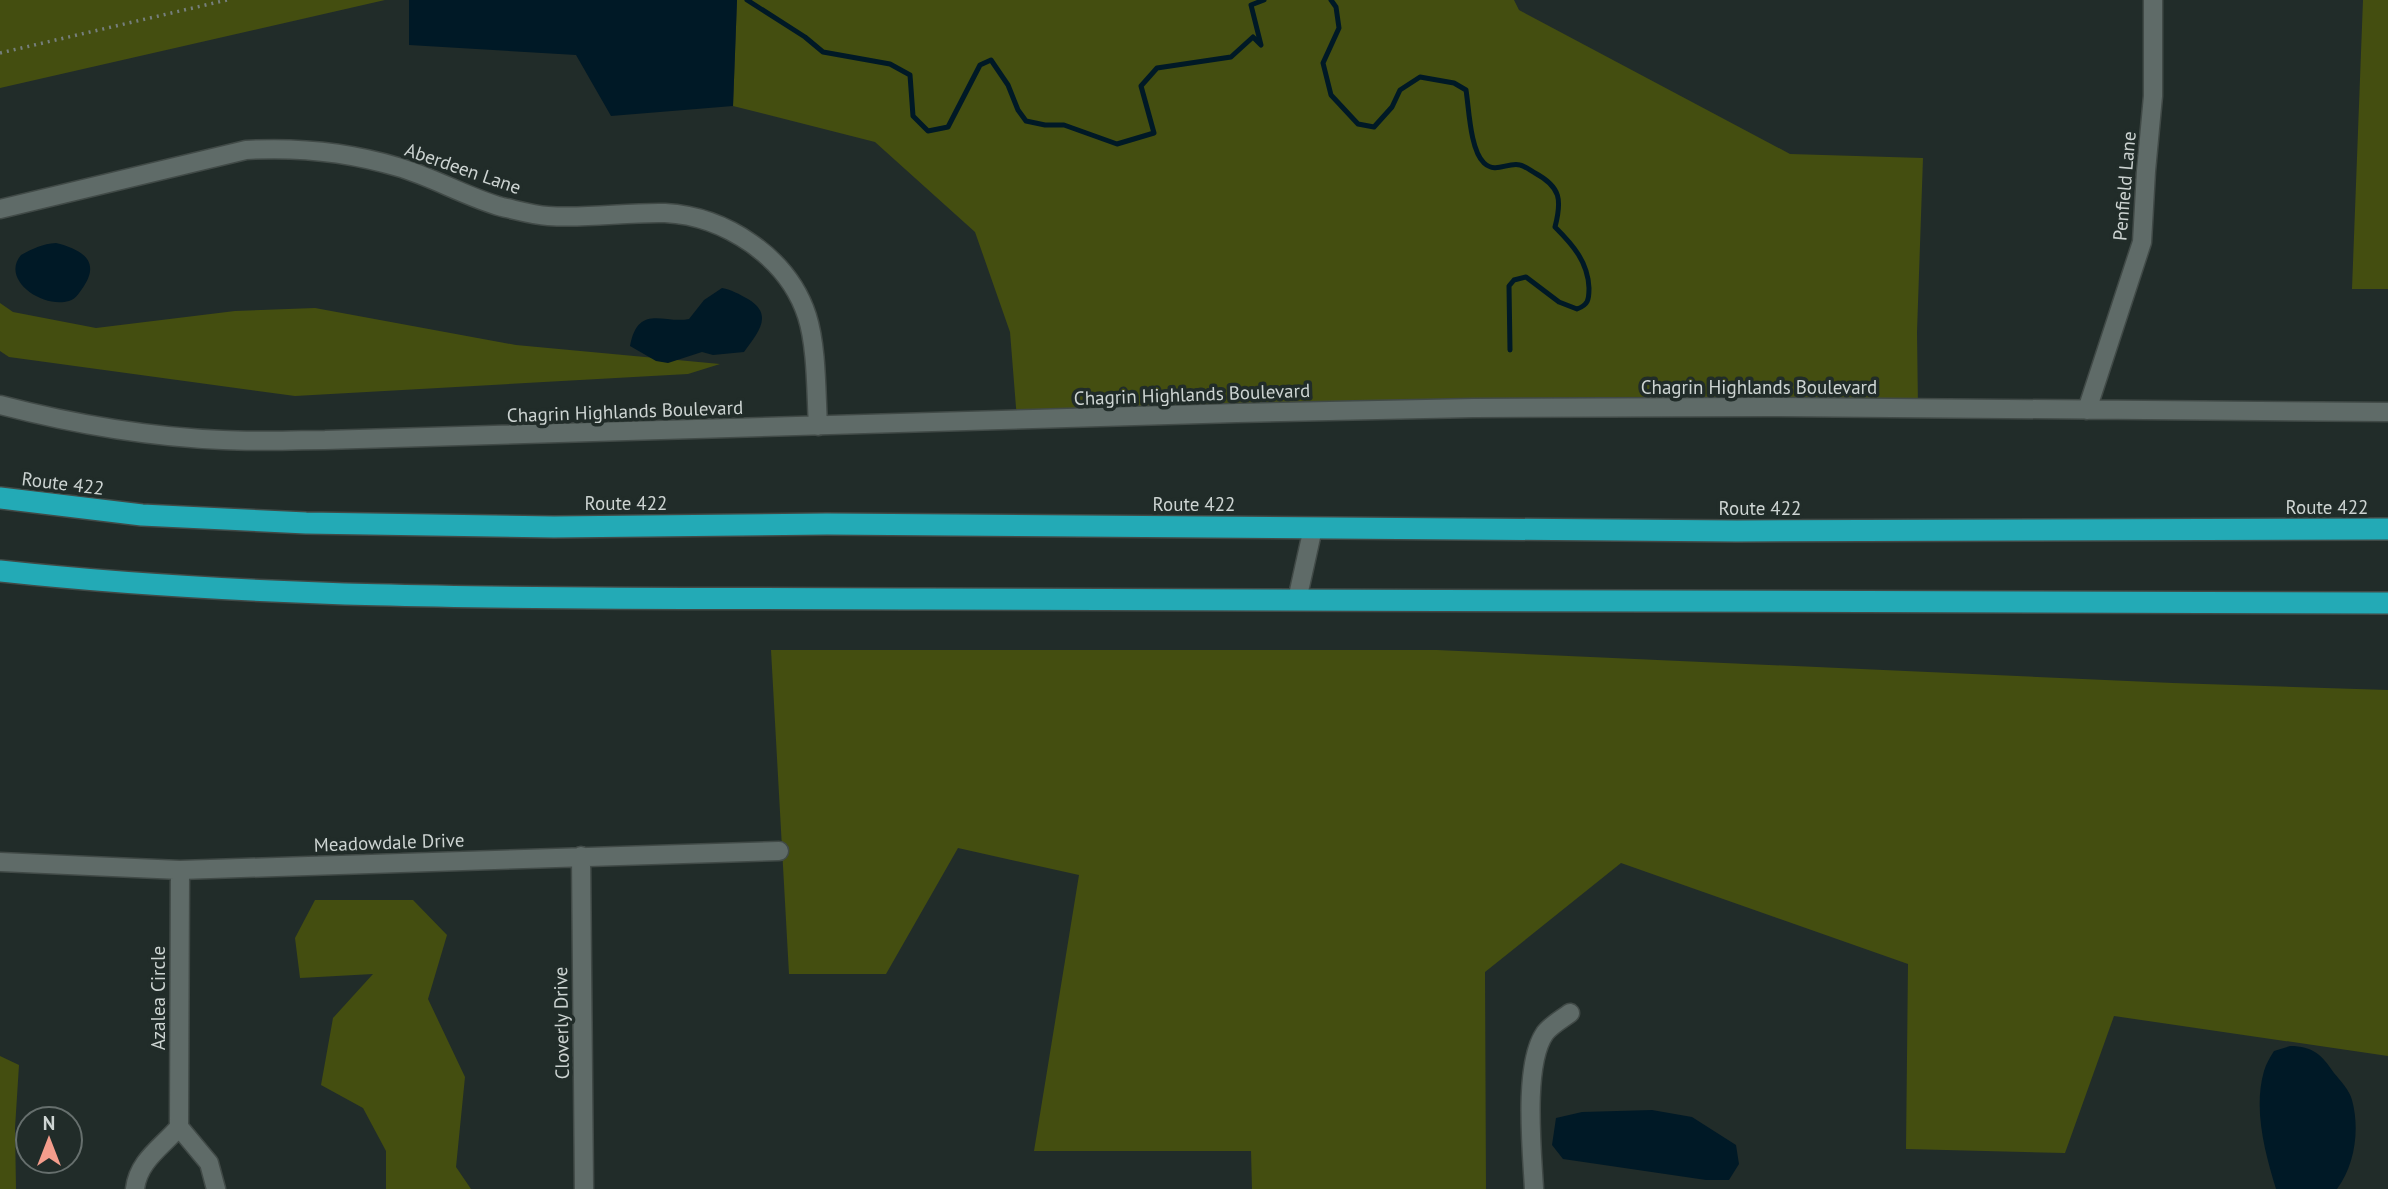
<svg xmlns="http://www.w3.org/2000/svg" width="2388" height="1189" font-family="'PT Sans',sans-serif">
<style>
.green{fill:#444e10}
.water{fill:#001926}
.lines{fill:none;stroke-linecap:round;stroke-linejoin:round}
.stream{stroke:#001926;stroke-width:5}
.minor-casing{stroke:#414a47;stroke-width:21}
.highway-casing{stroke:#414a47;stroke-width:24}
.path{stroke:#767f7d;stroke-width:3.5;stroke-dasharray:2 5;stroke-linecap:butt}
.minor{stroke:#5f6b68;stroke-width:18}
.highway{stroke:#23aab6;stroke-width:21}
.labels{text-anchor:middle;dominant-baseline:central;stroke-width:7;stroke-linejoin:round;paint-order:stroke}
.street-label{font-size:19px;fill:#cdd4d2;stroke:#212c29}
</style>
<rect width="100%" height="100%" fill="#212c29"/>
<!-- green -->
<path class="green" d="M 0,0 L 385,0 L 0,88 Z
M 737,0 L 1514,0 L 1519,10 L 1790,154 L 1923,158 L 1917,332 L 1918,408 L 1017,420 L 1010,332 L 975,232 L 875,142 L 733,106 Z
M 2363,0 L 2388,0 L 2388,289 L 2352,289 Z
M 0,303 L 13,312 L 96,328 L 235,311 L 315,308 L 516,345 L 720,364 L 688,374 L 295,396 L 9,357 L 0,351 Z
M 771,650 L 1437,650 L 2173,683 L 2388,690 L 2388,1056 L 2114,1016 L 2065,1153 L 1906,1149 L 1908,964 L 1621,863 L 1485,972 L 1486,1189 L 1252,1189 L 1251,1151 L 1034,1151 L 1079,875 L 958,848 L 886,974 L 789,974 Z
M 315,900 L 413,900 L 447,935 L 428,999 L 465,1077 L 456,1167 L 471,1189 L 386,1189 L 386,1151 L 363,1108 L 321,1085 L 333,1018 L 373,974 L 300,978 L 295,938 Z
M 0,1056 L 19,1065 L 15,1128 L 16,1189 L 0,1189 Z"/>
<!-- water -->
<path class="water" d="M 409,0 L 737,0 L 733,106 L 611,116 L 576,55 L 409,45 Z
M 56,243 C 80,249 101,260 84,286 C 80,292 76,299 69,301 C 43,309 0,280 21,255 C 34,248 42,244 56,243 Z
M 722,288 C 732,290 739,294 748,299 C 775,315 757,334 744,352 L 713,355 L 702,352 L 668,363 L 656,361 L 630,346 C 638,303 664,324 689,319 L 704,300 Z
M 2290,1046 C 2313,1046 2322,1055 2334,1073 C 2340,1080 2350,1091 2352,1100 C 2360,1129 2355,1165 2337,1189 L 2276,1189 C 2265,1153 2253,1109 2264,1071 C 2266,1064 2270,1057 2274,1051 Z
M 1652,1110 L 1692,1117 L 1736,1145 L 1739,1164 L 1729,1180 L 1706,1180 L 1563,1159 L 1552,1145 L 1556,1118 L 1582,1112 Z"/>
<g class="lines">
<!-- stream -->
<path class="stream" d="M 747,0 L 805,37 L 823,52 L 890,64 L 910,75 L 913,116 L 928,131 L 948,127 L 980,65 L 991,60 L 1008,85 L 1018,110 L 1026,121 L 1045,125 L 1064,125 L 1117,144 L 1154,133 L 1141,86 L 1157,68 L 1231,57 L 1253,37 L 1261,45 L 1251,5 L 1264,0
M 1331,0 L 1336,7 L 1339,28 L 1323,63 L 1331,95 L 1358,124 L 1374,127 L 1392,107 L 1400,90 L 1420,77 L 1454,83 L 1466,90 C 1469,108 1470,150 1484,163 C 1496,174 1507,162 1520,165 C 1525,166 1531,171 1535,173 C 1561,187 1562,200 1555,227 C 1573,245 1588,262 1589,288 C 1589,300 1588,305 1577,309 L 1559,302 L 1526,277 L 1514,280 L 1509,286 L 1510,350"/>
<defs>
<path id="minor" d="M 0,209 L 246,150 C 298,147 348,152 398,167 C 433,177 466,197 502,207 C 516,210 533,215 548,216 C 587,219 626,212 665,213 C 725,216 788,257 807,316 C 817,347 816,393 818,426
M 0,405 C 73,424 147,437 223,440 C 257,442 291,440 325,440 L 1237,413 L 1473,408 L 1772,407 L 2388,412
M 2087,410 L 2142,242 L 2146,171 L 2153,96 L 2153,0
M 1297,600 L 1313,528
M 581,856 L 584,1189
M 0,862 L 180,870 L 779,851
M 180,870 L 179,1127 L 209,1163 L 216,1189
M 135,1189 C 138,1161 162,1147 179,1127
M 1534,1189 C 1532,1151 1523,1064 1545,1033 C 1551,1025 1562,1019 1570,1013"/>
<path id="highway" d="M 0,498 L 142,515 L 306,523 L 554,527 L 827,524 L 1737,531 L 2388,529
M 0,571 C 306,604 616,597 923,599 C 1412,603 1900,602 2388,603"/>
</defs>
<!-- minor casing -->
<use href="#minor" class="minor-casing"/>
<!-- highway casing -->
<use href="#highway" class="highway-casing"/>
<!-- path -->
<path class="path" d="M 0,53 L 227,0"/>
<!-- minor -->
<use href="#minor" class="minor"/>
<!-- highway -->
<use href="#highway" class="highway"/>
</g>
<g class="labels">
<!-- street labels -->
<g class="street-label">
<text transform="translate(463 168) rotate(19)">Aberdeen Lane</text>
<text transform="translate(2124 186) rotate(-85)">Penfield Lane</text>
<text x="1759" y="387">Chagrin Highlands Boulevard</text>
<text transform="translate(1192 394) rotate(-2)">Chagrin Highlands Boulevard</text>
<text transform="translate(625 411) rotate(-2)">Chagrin Highlands Boulevard</text>
<text transform="translate(63 483) rotate(7)">Route 422</text>
<text x="626" y="503">Route 422</text>
<text x="1194" y="504">Route 422</text>
<text x="2327" y="507">Route 422</text>
<text x="1760" y="508">Route 422</text>
<text transform="translate(389 842) rotate(-2)">Meadowdale Drive</text>
<text transform="translate(158 998) rotate(-90)">Azalea Circle</text>
<text transform="translate(561 1023) rotate(-91)">Cloverly Drive</text>
</g>
</g>
<!-- north arrow -->
<g transform="translate(49 1140)"><circle r="33" fill="#212c29" stroke="#666f6d" stroke-width="2"/>
<path d="M0-5L12 26L0 18L-12 26Z" fill="#f49d8c"/>
<text y="-10" font-size="19" font-weight="bold" text-anchor="middle" fill="#cdd4d2">N</text>
</g>
</svg>
